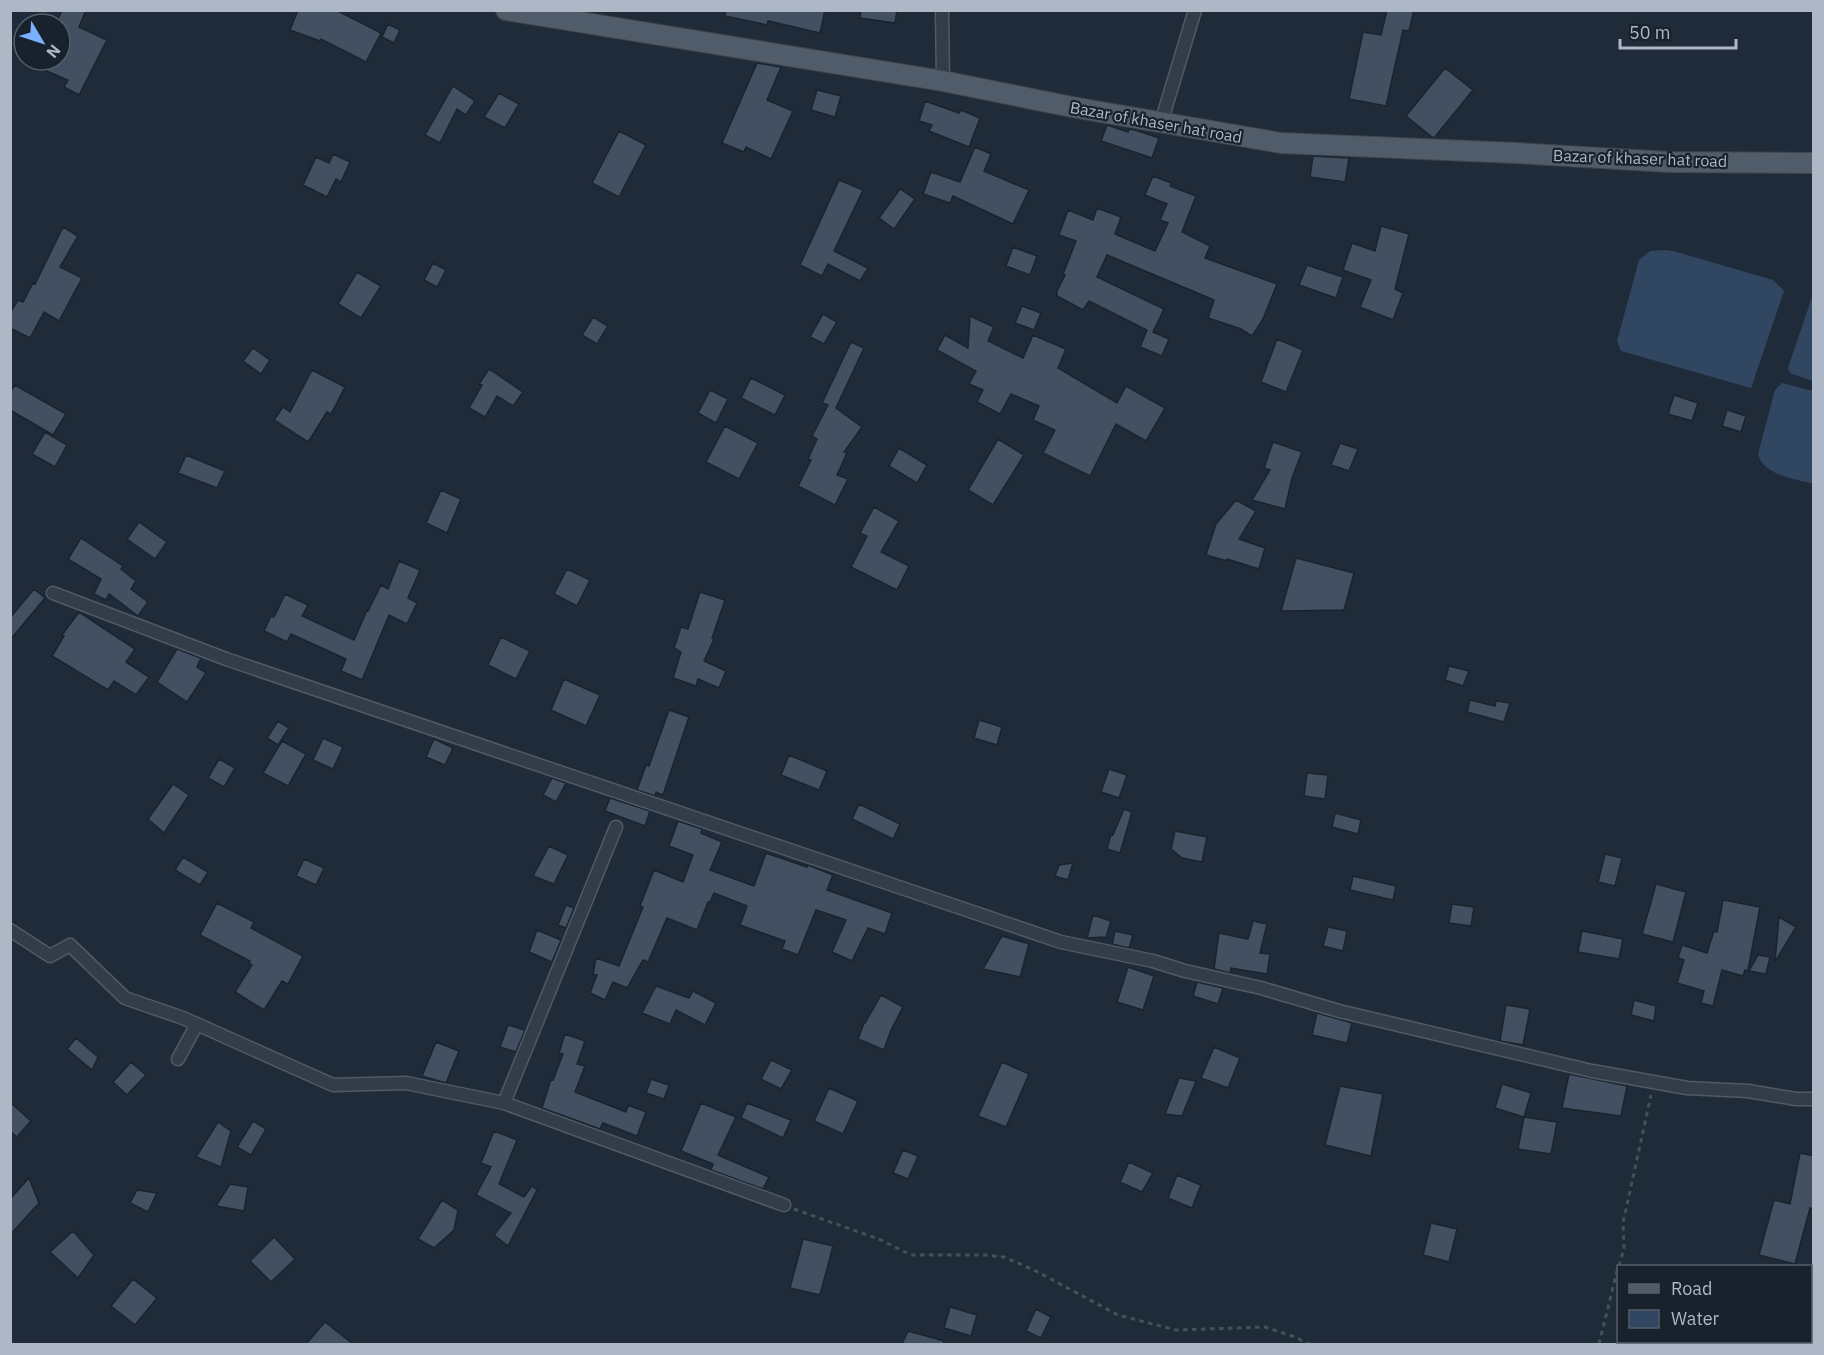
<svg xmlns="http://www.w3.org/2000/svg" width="1824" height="1355" font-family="'IBM Plex Sans',sans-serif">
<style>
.water{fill:#314761}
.building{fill:#425061;stroke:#1a242f;stroke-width:1.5}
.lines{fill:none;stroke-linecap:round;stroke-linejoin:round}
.minor-casing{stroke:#505a67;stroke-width:15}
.primary-casing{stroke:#3c4652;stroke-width:22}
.path{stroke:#3e5557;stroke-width:3;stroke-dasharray:4.5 4.5;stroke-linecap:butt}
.minor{stroke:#323d49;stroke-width:12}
.primary{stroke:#505c69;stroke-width:20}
.labels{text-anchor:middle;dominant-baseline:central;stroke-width:4.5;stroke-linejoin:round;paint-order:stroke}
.street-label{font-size:16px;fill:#adb7c6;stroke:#18222d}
</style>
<rect width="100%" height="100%" fill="#1f2b39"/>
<!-- water -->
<path class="water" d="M 1664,250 L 1673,251 L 1773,280 L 1784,291 L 1751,388 L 1621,351 L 1617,341 L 1639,260 L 1650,251 Z
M 1813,294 L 1814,381 L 1813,381 L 1790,373 L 1788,368 Z
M 1782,383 L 1813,391 L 1813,484 C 1794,478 1764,476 1758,454 L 1775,390 Z"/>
<!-- building -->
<path class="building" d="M 62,10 L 86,10 L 79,27 L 107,40 L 79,95 L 64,87 L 68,80 L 21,60 L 60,60 L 60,24 L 56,24 Z
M 298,10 L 336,10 L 381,33 L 366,62 L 321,39 L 320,41 L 290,30 Z
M 726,10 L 825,10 L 820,33 L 768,21 L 767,25 L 725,16 Z
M 861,10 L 897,10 L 895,23 L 860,18 Z
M 1387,10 L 1414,10 L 1409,31 L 1403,30 L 1386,106 L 1349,99 L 1363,32 L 1381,35 Z
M 388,24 L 400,30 L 394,43 L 382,37 Z
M 757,63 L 781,67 L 767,100 L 793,111 L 771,159 L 746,147 L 744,152 L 722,143 Z
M 1445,68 L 1473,90 L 1434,138 L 1432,137 L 1406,116 Z
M 453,86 L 475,101 L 466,115 L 457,109 L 440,143 L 425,135 Z
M 817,90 L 841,96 L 835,117 L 811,110 Z
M 499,93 L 519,104 L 505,128 L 484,117 Z
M 925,101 L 959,113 L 961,110 L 980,118 L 969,147 L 929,131 L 932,125 L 919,121 Z
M 1107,125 L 1128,132 L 1129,129 L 1135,130 L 1159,138 L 1152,158 L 1101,141 Z
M 619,131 L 646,145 L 619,197 L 592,183 Z
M 975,147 L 991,154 L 984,171 L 1029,190 L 1013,224 L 953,196 L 950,203 L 923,194 L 931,172 L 960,182 Z
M 333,154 L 350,162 L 341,182 L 336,179 L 327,197 L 303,185 L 316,157 L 329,163 Z
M 1313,156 L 1349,158 L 1345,182 L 1310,177 Z
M 1153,176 L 1171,183 L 1170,186 L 1196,196 L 1182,232 L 1210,246 L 1205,258 L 1277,284 L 1263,319 L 1252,336 L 1241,329 L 1208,318 L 1214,300 L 1107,255 L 1097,277 L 1164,309 L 1153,332 L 1169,339 L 1162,356 L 1140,347 L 1147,330 L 1089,301 L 1083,310 L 1057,296 L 1057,291 L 1065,275 L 1063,274 L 1076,241 L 1059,235 L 1068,210 L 1093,220 L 1097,208 L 1121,217 L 1115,234 L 1155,251 L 1168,223 L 1160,220 L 1167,204 L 1145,195 Z
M 839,180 L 863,190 L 834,251 L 868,268 L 860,281 L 828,264 L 822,276 L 800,265 Z
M 900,189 L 915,199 L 894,229 L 879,218 Z
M 1381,226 L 1409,234 L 1395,289 L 1403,293 L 1393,320 L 1360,307 L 1371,280 L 1343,270 L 1352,243 L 1375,251 Z
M 63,227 L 78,236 L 60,267 L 82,278 L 59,321 L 44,312 L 30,338 L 10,328 L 10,313 L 18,300 L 23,302 L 33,283 L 35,284 Z
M 1013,247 L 1037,256 L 1030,275 L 1006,266 Z
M 433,263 L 446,270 L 437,287 L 424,280 Z
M 1307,265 L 1343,277 L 1336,298 L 1299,285 Z
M 357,272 L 381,286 L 361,318 L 338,304 Z
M 1022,306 L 1041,313 L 1034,330 L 1015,323 Z
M 823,314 L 837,322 L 824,344 L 810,337 Z
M 970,316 L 994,327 L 988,341 L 1023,358 L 1033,335 L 1066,349 L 1058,368 L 1117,403 L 1126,386 L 1165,408 L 1146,441 L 1116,424 L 1090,476 L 1043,453 L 1055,430 L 1033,420 L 1039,406 L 1011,394 L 1000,414 L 977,402 L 983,390 L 969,384 L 976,371 L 937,350 L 945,335 L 968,348 Z
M 593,317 L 608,326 L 597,344 L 582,335 Z
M 1277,339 L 1303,350 L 1286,392 L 1261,382 Z
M 851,342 L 864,348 L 836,408 L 862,427 L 844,452 L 847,453 L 837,475 L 848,479 L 835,505 L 798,486 L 811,460 L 808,459 L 817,439 L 812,436 L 828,405 L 822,403 Z
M 253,348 L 270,360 L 261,374 L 243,361 Z
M 489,369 L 523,392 L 513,406 L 497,396 L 485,417 L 469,408 L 482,385 L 479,384 Z
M 312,370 L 345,387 L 331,414 L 327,412 L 308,442 L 274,420 L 283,407 L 290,412 Z
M 751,378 L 785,395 L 775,415 L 741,398 Z
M 15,385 L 66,414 L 53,435 L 10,410 L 10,392 Z
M 710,390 L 728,399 L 716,423 L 698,413 Z
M 1674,395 L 1698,403 L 1692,421 L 1668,414 Z
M 1727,410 L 1746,416 L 1741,432 L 1722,426 Z
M 725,426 L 758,443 L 739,479 L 706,462 Z
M 45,432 L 67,445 L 55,467 L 32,454 Z
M 998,439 L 1024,455 L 993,505 L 968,490 Z
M 1273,442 L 1302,452 L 1292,478 L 1285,509 L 1252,500 L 1270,470 L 1264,468 Z
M 1340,443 L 1358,449 L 1349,471 L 1331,465 Z
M 899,448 L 927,465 L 917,483 L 889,466 Z
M 186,455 L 225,471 L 217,488 L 178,473 Z
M 441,490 L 461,499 L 447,533 L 426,523 Z
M 1236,500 L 1256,511 L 1239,539 L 1265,548 L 1259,569 L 1227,559 L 1227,561 L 1206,555 L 1216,524 Z
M 874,507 L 899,521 L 881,552 L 909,566 L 897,590 L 851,567 L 867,536 L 860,533 Z
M 139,522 L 167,542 L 155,559 L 127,539 Z
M 81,538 L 123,566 L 121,569 L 136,581 L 131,589 L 148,602 L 138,616 L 109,594 L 106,600 L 94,594 L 101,579 L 68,559 Z
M 1296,558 L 1354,573 L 1344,610 L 1281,611 Z
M 399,561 L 420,570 L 408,598 L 417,603 L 407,624 L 389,615 L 362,680 L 341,671 L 346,659 L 291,634 L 287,642 L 264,631 L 271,616 L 274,617 L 285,594 L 308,605 L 302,616 L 354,640 L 367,610 L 368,611 L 381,585 L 388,589 Z
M 567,569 L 590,580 L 577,606 L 554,594 Z
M 34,589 L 45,598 L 10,640 L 10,618 Z
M 700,592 L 725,600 L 712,638 L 714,639 L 704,661 L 726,671 L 719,688 L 698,679 L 696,686 L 673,678 L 681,652 L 674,648 L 681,627 L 688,629 Z
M 79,612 L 135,649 L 126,662 L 149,677 L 136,695 L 114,681 L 108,690 L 52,656 L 64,636 L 62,635 Z
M 501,637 L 530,651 L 516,679 L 488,665 Z
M 177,649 L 201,658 L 197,667 L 206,673 L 187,702 L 157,682 Z
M 1449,666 L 1469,671 L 1463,686 L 1445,680 Z
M 564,679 L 600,695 L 586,726 L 551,710 Z
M 1470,700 L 1495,706 L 1496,701 L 1510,703 L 1504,722 L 1467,712 Z
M 669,710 L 689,717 L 663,795 L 656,792 L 655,796 L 637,790 L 646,765 L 649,766 Z
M 979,720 L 1002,727 L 997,745 L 974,738 Z
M 278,721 L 289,728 L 278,745 L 267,738 Z
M 323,738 L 343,747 L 333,769 L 313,760 Z
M 434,739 L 453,748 L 445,765 L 426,757 Z
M 282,741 L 306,754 L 288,786 L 263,773 Z
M 789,755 L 827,771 L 819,790 L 781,775 Z
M 219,759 L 235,768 L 224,787 L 208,778 Z
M 1109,769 L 1127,775 L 1119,798 L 1101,792 Z
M 1307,773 L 1328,775 L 1325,799 L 1304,796 Z
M 552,778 L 566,783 L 556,802 L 543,795 Z
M 173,784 L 189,795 L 164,833 L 148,819 Z
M 610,798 L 650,811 L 645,826 L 605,811 Z
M 859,804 L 900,824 L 893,839 L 852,819 Z
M 1124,809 L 1132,812 L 1120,853 L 1107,849 L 1111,834 L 1113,835 Z
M 1335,813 L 1361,820 L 1358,834 L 1332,827 Z
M 678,821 L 702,829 L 701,833 L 722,842 L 710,870 L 754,886 L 766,853 L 807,867 L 808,865 L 833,875 L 827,890 L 892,913 L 885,934 L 868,928 L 852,961 L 832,952 L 846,920 L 816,910 L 798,955 L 782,949 L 785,941 L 740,925 L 747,906 L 714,893 L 710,902 L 708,902 L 697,930 L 667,918 L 648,962 L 643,960 L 627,988 L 613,982 L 605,1000 L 590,993 L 597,975 L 593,974 L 596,958 L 619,966 L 643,907 L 640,906 L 654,870 L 683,882 L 693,855 L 669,846 Z
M 1175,831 L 1207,837 L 1202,862 L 1182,858 L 1171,849 Z
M 549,846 L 568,855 L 554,884 L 533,876 Z
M 1605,854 L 1622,858 L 1615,886 L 1598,882 Z
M 183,857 L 208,872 L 200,885 L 175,870 Z
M 304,859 L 324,868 L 316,885 L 296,876 Z
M 1073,863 L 1068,880 L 1055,876 L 1059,865 Z
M 1353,876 L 1396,886 L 1393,900 L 1350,890 Z
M 1656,884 L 1686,892 L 1673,942 L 1642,934 Z
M 1723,900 L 1760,907 L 1748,970 L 1745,970 L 1743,976 L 1722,970 L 1713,1006 L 1701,1003 L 1704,991 L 1677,983 L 1684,960 L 1678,958 L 1682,945 L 1707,953 L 1714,931 L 1717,932 Z
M 217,903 L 254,922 L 251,928 L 303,956 L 288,984 L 282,981 L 264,1010 L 235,992 L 252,965 L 249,963 L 250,961 L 200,935 Z
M 1452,904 L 1474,907 L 1471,926 L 1449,923 Z
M 566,905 L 574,908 L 566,928 L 558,925 Z
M 1093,915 L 1111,921 L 1106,937 L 1087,938 Z
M 1779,917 L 1796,927 L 1775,962 Z
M 1253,921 L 1267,924 L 1260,953 L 1270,954 L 1267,974 L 1231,968 L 1230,973 L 1214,969 L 1219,933 L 1248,939 Z
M 1328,927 L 1347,931 L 1343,951 L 1323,946 Z
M 537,930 L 561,940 L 552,962 L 529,952 Z
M 1115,931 L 1133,935 L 1129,948 L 1112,944 Z
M 1582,931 L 1623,939 L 1619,959 L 1578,952 Z
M 1002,936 L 1029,944 L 1020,977 L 983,969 Z
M 1758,955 L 1770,957 L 1766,974 L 1749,971 Z
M 1128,967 L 1154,976 L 1143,1010 L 1117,1002 Z
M 1197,982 L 1223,988 L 1218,1004 L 1193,996 Z
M 656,986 L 689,998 L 693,991 L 716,1003 L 705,1025 L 676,1010 L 670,1024 L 642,1013 Z
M 881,995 L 903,1007 L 891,1030 L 884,1050 L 858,1039 L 864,1023 L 865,1023 Z
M 1634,1000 L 1656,1006 L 1654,1021 L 1631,1015 Z
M 1506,1005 L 1530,1009 L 1523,1045 L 1500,1041 Z
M 1317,1013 L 1352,1023 L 1347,1043 L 1312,1035 Z
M 508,1025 L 525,1030 L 516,1052 L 500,1047 Z
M 565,1034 L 585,1041 L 577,1064 L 585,1066 L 575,1092 L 626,1112 L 628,1105 L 646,1112 L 637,1136 L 603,1123 L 600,1129 L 542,1108 L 551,1079 L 553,1080 L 563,1054 L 559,1053 Z
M 76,1038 L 98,1057 L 92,1070 L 67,1049 Z
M 436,1042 L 459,1051 L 446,1083 L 422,1076 Z
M 1214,1047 L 1240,1058 L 1228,1088 L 1201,1078 Z
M 771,1060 L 792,1070 L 781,1089 L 761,1079 Z
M 131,1062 L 146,1075 L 127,1095 L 113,1082 Z
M 1002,1062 L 1029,1074 L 1006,1127 L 978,1116 Z
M 1569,1074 L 1627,1086 L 1621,1116 L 1562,1108 Z
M 1179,1078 L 1196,1081 L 1182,1116 L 1165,1114 Z
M 651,1079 L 669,1085 L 664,1099 L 646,1093 Z
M 1502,1084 L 1531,1093 L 1524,1117 L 1495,1108 Z
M 1340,1086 L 1383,1094 L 1371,1156 L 1325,1145 Z
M 829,1088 L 858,1101 L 843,1134 L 814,1121 Z
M 10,1102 L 31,1121 L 17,1137 L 10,1131 Z
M 701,1103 L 736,1117 L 718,1155 L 769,1177 L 763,1189 L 711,1170 L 713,1164 L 681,1151 Z
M 747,1103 L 791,1120 L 783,1138 L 741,1118 Z
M 1524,1117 L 1557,1122 L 1551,1154 L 1518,1149 Z
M 253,1121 L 266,1129 L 251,1155 L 237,1147 Z
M 218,1122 L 231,1131 L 221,1167 L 196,1157 Z
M 494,1131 L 517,1140 L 499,1184 L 524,1197 L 532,1186 L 537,1190 L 508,1246 L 494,1235 L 511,1213 L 476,1195 L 491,1167 L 481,1163 Z
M 903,1150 L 918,1156 L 908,1179 L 893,1173 Z
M 1800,1153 L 1814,1156 L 1814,1209 L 1810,1208 L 1795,1264 L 1759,1255 L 1774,1200 L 1790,1204 Z
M 1129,1162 L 1153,1173 L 1142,1192 L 1120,1182 Z
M 1177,1175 L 1201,1185 L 1192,1208 L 1168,1198 Z
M 29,1178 L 39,1203 L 10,1235 L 10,1199 Z
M 230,1184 L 248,1187 L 244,1211 L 216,1206 Z
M 137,1190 L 157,1193 L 148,1212 L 130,1203 Z
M 442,1200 L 458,1210 L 454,1230 L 434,1248 L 418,1239 Z
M 1431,1223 L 1457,1229 L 1449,1262 L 1423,1255 Z
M 73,1231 L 94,1255 L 78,1278 L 50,1252 Z
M 274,1237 L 295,1259 L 271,1282 L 250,1261 Z
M 803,1239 L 833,1246 L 820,1295 L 790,1288 Z
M 133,1279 L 157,1298 L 135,1325 L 111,1306 Z
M 950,1307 L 977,1315 L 971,1336 L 944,1328 Z
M 1036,1309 L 1051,1317 L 1041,1338 L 1026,1331 Z
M 325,1322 L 353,1344 L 306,1344 Z
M 908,1331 L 944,1341 L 943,1344 L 902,1344 Z"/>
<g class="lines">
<defs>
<path id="minor" d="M 942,10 L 943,81
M 1161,123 L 1195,10
M 53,593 L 226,659 L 1061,942 L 1153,961 L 1185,971 L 1261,988 L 1339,1011 L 1592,1071 L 1687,1088 L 1748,1091 L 1796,1099 L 1814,1099
M 10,930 L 50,956 L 70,945 L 125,998 L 183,1018 L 333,1085 L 406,1083 L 504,1103 L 784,1205
M 178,1059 L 197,1024
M 504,1103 L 616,827"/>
<path id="primary" d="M 506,10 L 943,81 L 1072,107 L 1281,143 L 1516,153 L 1669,162 L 1814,163"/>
</defs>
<!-- minor casing -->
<use href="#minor" class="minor-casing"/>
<!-- primary casing -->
<use href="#primary" class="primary-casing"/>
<!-- path -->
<path class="path" d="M 794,1209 L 881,1240 L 911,1255 L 986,1255 L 1004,1257 L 1034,1270 L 1118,1315 L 1176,1330 L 1265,1327 L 1295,1337 L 1309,1344
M 1619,1266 L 1624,1248 L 1623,1223 L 1651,1095
M 1599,1344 L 1618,1267"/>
<!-- minor -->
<use href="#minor" class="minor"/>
<!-- primary -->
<use href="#primary" class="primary"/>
</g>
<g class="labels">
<!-- street labels -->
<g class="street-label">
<text transform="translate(1156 122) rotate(10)">Bazar of khaser hat road</text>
<text transform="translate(1640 158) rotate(2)">Bazar of khaser hat road</text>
</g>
</g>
<!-- border -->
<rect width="1824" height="1355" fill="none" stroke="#adb7c6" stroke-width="24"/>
<!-- legend -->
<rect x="1617" y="1265" width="195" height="78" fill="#18222d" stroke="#545e6a" stroke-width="1.5"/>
<rect x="1629" y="1284" width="30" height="9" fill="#505c69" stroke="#545e6a" stroke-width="1.5"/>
<text x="1671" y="1295" font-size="18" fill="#adb7c6">Road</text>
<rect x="1629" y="1310" width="30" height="18" fill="#314761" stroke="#545e6a" stroke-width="1.5"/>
<text x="1671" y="1325" font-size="18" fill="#adb7c6">Water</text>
<!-- north arrow -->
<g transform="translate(42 42) rotate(129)"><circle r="28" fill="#18222d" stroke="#545e6a" stroke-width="1.5"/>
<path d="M0-4.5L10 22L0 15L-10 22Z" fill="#79b1fe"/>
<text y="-9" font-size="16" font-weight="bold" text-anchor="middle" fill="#adb7c6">N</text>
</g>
<!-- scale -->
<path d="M1620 39v9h116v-9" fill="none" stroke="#adb7c6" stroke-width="3"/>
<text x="1629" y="39" font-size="18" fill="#adb7c6" stroke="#18222d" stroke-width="4.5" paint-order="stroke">50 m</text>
</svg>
